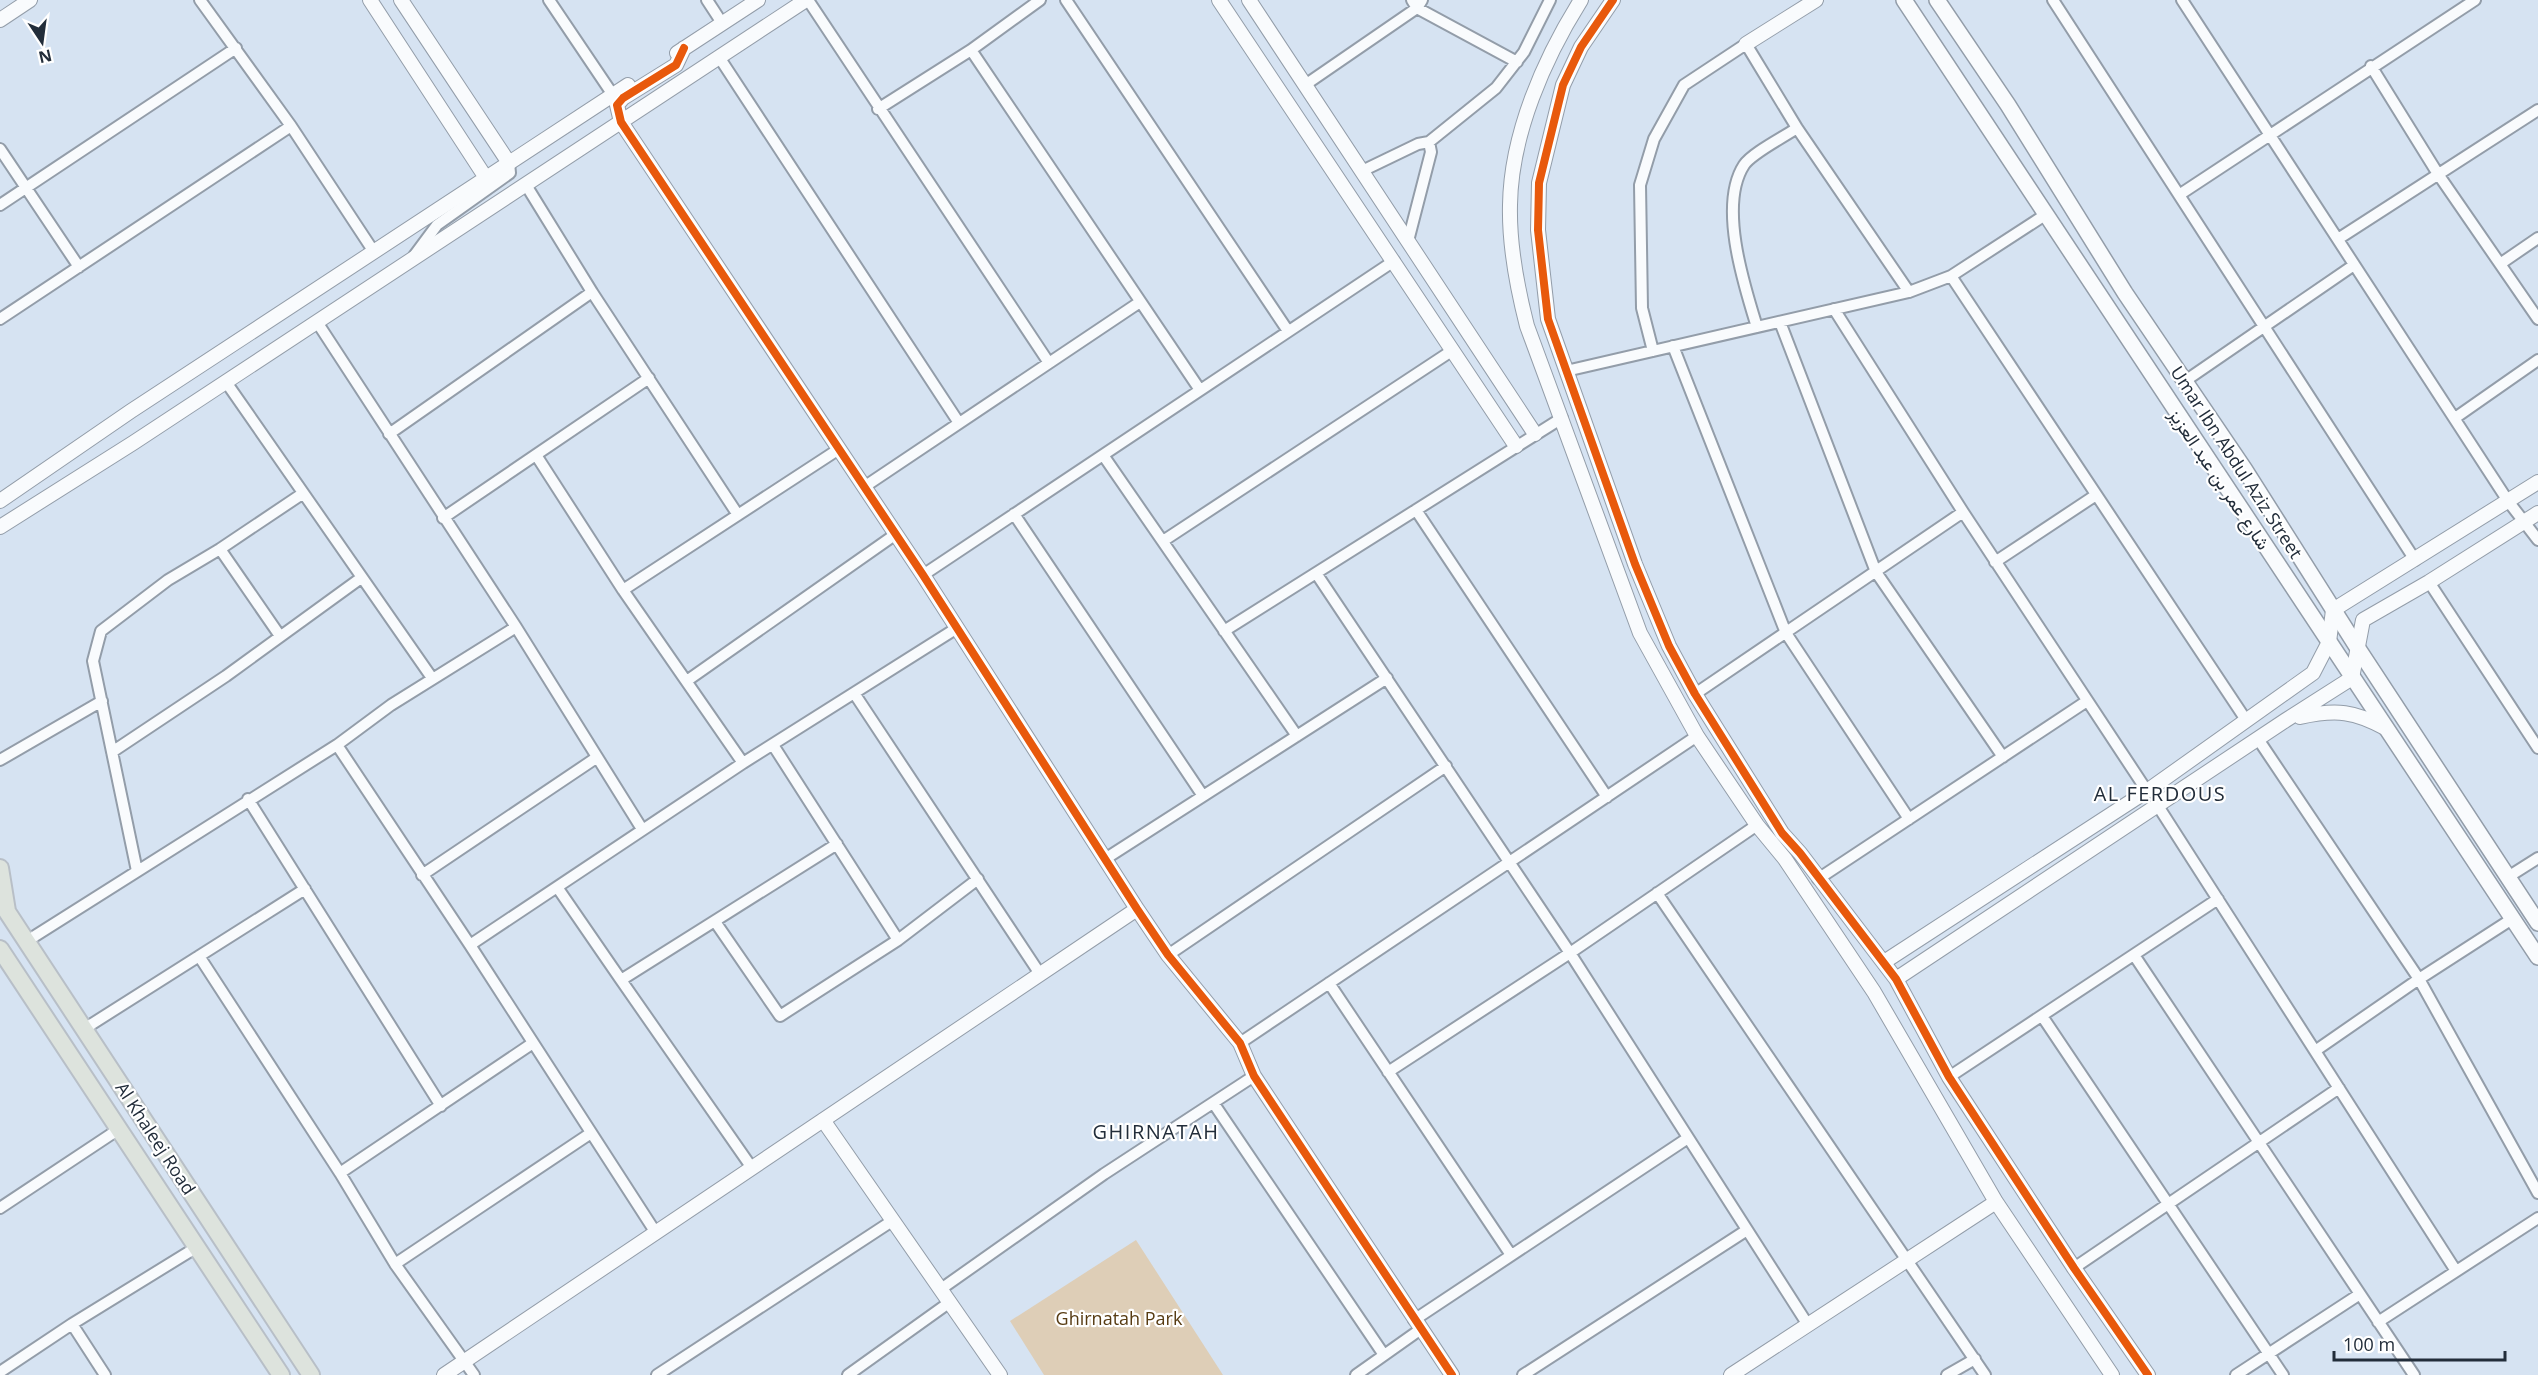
<svg xmlns="http://www.w3.org/2000/svg" width="2538" height="1375" font-family="'Open Sans',Vazirmatn,sans-serif">
<style>
.green{fill:#deceb7}
.lines{fill:none;stroke-linecap:round;stroke-linejoin:round}
.minor-casing{stroke:#939da9;stroke-width:14}
.tertiary-casing{stroke:#939da9;stroke-width:16}
.secondary-casing{stroke:#939da9;stroke-width:18}
.primary-casing{stroke:#b8bfc7;stroke-width:20}
.minor{stroke:#f9fbfd;stroke-width:10}
.tertiary{stroke:#f9fbfd;stroke-width:14}
.secondary{stroke:#f9fbfd;stroke-width:15}
.primary{stroke:#dde3dd;stroke-width:16}
.cycleway-casing{stroke:#fff;stroke-width:11}
.cycleway{stroke:#e8590c;stroke-width:8}
.labels{text-anchor:middle;dominant-baseline:central;stroke-width:4.5;stroke-linejoin:round;paint-order:stroke}
.street-label{font-size:18px;fill:#222d3a;stroke:#fff}
.park-label{font-size:18px;fill:#573b12;stroke:#fff}
.neighbourhood-label{font-size:20px;letter-spacing:1.5px;fill:#222d3a;stroke:#fff}
</style>
<rect width="100%" height="100%" fill="#d6e3f2"/>
<!-- green -->
<path class="green" d="M 1136,1240 L 1223,1375 L 1044,1375 L 1010,1321 Z"/>
<g class="lines">
<defs>
<path id="minor" d="M 200,0 L 291,126 L 374,252
M 549,0 L 613,95
M 707,0 L 722,23
M 808,0 L 1049,363
M 1066,0 L 1288,331
M 1412,0 L 1417,8 L 1517,62
M 2053,0 L 2415,560
M 2182,0 L 2508,501 L 2538,540
M 971,50 L 1200,390
M 719,57 L 959,423
M 2371,66 L 2438,174 L 2538,319
M 1305,85 L 1417,8 L 1422,0
M 878,109 L 971,50 L 1040,0
M 0,149 L 79,267
M 1362,171 L 1418,144 L 1429,142 L 1496,88 L 1524,52 L 1550,0
M 526,185 L 592,292
M 2179,195 L 2475,0
M 0,205 L 236,48
M 2338,239 L 2538,110
M 1408,241 L 1431,152 L 1429,142
M 414,256 L 437,225 L 510,173 L 509,163
M 2500,264 L 2538,238
M 1951,276 L 2246,720
M 1834,309 L 1963,512 L 2147,791
M 0,319 L 291,126
M 317,322 L 516,627 L 642,829
M 1780,322 L 1876,572 L 2003,757
M 1757,327 C 1744,285 1718,205 1744,165 C 1752,153 1784,137 1797,128
M 1673,346 L 1786,633 L 1909,819
M 1653,351 L 1642,308 L 1640,185 L 1654,139 L 1684,85 L 1746,44 L 1797,128 L 1909,292
M 1566,371 L 1909,292 L 1951,276 L 2045,215
M 2185,381 L 2354,265
M 226,382 L 432,678
M 2455,418 L 2538,360
M 389,434 L 592,292 L 738,515
M 536,455 L 623,590 L 743,763
M 1103,455 L 1297,736
M 864,487 L 1140,302
M 1416,510 L 1607,797
M 1014,514 L 1203,796
M 443,518 L 649,378
M 1163,541 L 1453,350
M 220,549 L 280,636
M 1995,562 L 2096,495
M 1316,573 L 1570,953 L 1808,1325
M 923,575 L 1394,261
M 2429,582 L 2538,748
M 623,590 L 839,449
M 1224,631 L 1562,418
M 688,680 L 896,534
M 854,693 L 1040,974
M 1695,694 L 1963,512
M 2258,739 L 2419,979 L 2538,1193
M 337,745 L 470,945 L 656,1233
M 773,745 L 898,940
M 112,752 L 226,676 L 361,578
M 0,760 L 102,701
M 248,799 L 441,1106
M 2158,806 L 2456,1271
M 1105,859 L 1387,678
M 137,871 L 93,661 L 101,631 L 168,580 L 220,549 L 302,494
M 422,875 L 596,758
M 2508,877 L 2538,858
M 1818,879 L 2087,701
M 557,887 L 621,980 L 837,844
M 1657,893 L 1985,1375
M 716,923 L 780,1016 L 898,940 L 978,879
M 27,941 L 337,745 L 391,705 L 516,627
M 470,945 L 743,763 L 957,628
M 1168,955 L 1446,766
M 2134,955 L 2414,1375
M 199,956 L 340,1173 L 395,1264 L 474,1375
M 621,980 L 752,1168
M 1329,983 L 1511,1255
M 2042,1016 L 2283,1375
M 84,1029 L 305,889
M 1240,1043 L 1697,736
M 2315,1051 L 2419,979 L 2512,919
M 1388,1072 L 1570,953 L 1757,825
M 1949,1077 L 2218,899
M 1214,1104 L 1384,1355
M 340,1173 L 533,1043
M 0,1208 L 119,1129
M 395,1264 L 591,1133
M 2074,1268 L 2339,1088
M 941,1289 L 1104,1174 L 1254,1076
M 1414,1320 L 1688,1138
M 2378,1322 L 2538,1218
M 72,1324 L 197,1247
M 0,1372 L 72,1324 L 105,1375
M 657,1375 L 892,1221
M 848,1375 L 950,1302
M 1356,1375 L 1421,1329
M 1523,1375 L 1747,1230
M 1947,1375 L 1975,1359
M 2236,1375 L 2360,1294"/>
<path id="tertiary" d="M 370,0 L 486,178
M 401,0 L 509,163
M 1219,0 L 1516,446
M 1249,0 L 1535,434
M 1581,0 C 1544,59 1511,134 1510,205 C 1509,245 1517,287 1527,326 L 1640,633 L 1697,736 L 1757,825 L 1785,859 L 1874,992 L 1996,1202 L 2112,1375
M 1613,0 L 1581,47 L 1563,85 L 1539,183 L 1538,230 L 1548,319 L 1635,564 L 1669,646 L 1695,694 L 1782,833 L 1800,853 L 1896,979 L 1949,1077 L 2074,1268 L 2148,1375
M 0,20 L 30,0
M 1746,44 L 1816,0
M 684,48 L 676,65 L 623,98 L 617,105 L 621,122 L 923,575 L 1137,909 L 1168,955 L 1240,1043 L 1254,1076 L 1452,1375
M 677,53 L 758,0
M 0,501 L 131,411 L 628,85
M 0,527 L 133,443 L 806,0
M 2300,717 C 2336,709 2355,711 2387,729
M 1884,962 L 2147,791 L 2313,673 L 2329,642 L 2333,610 L 2538,482
M 1896,979 L 2286,720 L 2352,678 L 2363,620 L 2429,582 L 2538,513
M 823,1120 L 1000,1375
M 444,1375 L 1137,909
M 1731,1375 L 1996,1202"/>
<path id="secondary" d="M 1904,0 L 2538,957
M 1937,0 L 2008,105 L 2125,293 L 2245,470 L 2357,647 L 2538,923"/>
<path id="primary" d="M 0,868 L 7,911
M 0,901 L 311,1375
M 0,949 L 281,1375"/>
</defs>
<!-- minor casing -->
<use href="#minor" class="minor-casing"/>
<!-- tertiary casing -->
<use href="#tertiary" class="tertiary-casing"/>
<!-- secondary casing -->
<use href="#secondary" class="secondary-casing"/>
<!-- primary casing -->
<use href="#primary" class="primary-casing"/>
<!-- minor -->
<use href="#minor" class="minor"/>
<!-- tertiary -->
<use href="#tertiary" class="tertiary"/>
<!-- secondary -->
<use href="#secondary" class="secondary"/>
<!-- primary -->
<use href="#primary" class="primary"/>
<defs>
<path id="cycleway" d="M 1613,0 L 1581,47 L 1563,85 L 1539,183 L 1538,230 L 1548,319 L 1635,564 L 1669,646 L 1695,694 L 1782,833 L 1800,853 L 1896,979 L 1949,1077 L 2074,1268 L 2148,1375
M 684,48 L 676,65 L 623,98 L 617,105 L 621,122 L 923,575 L 1137,909 L 1168,955 L 1240,1043 L 1254,1076 L 1452,1375"/>
</defs>
<!-- cycleway casing -->
<use href="#cycleway" class="cycleway-casing"/>
<!-- cycleway -->
<use href="#cycleway" class="cycleway"/>
</g>
<g class="labels">
<!-- street labels -->
<g class="street-label">
<text transform="translate(2237 462) rotate(57)">Umar Ibn Abdul Aziz Street</text>
<text transform="translate(2220 479) rotate(56)">شارع عمر بن عبد العزيز</text>
<text transform="translate(156 1138) rotate(57)">Al Khaleej Road</text>
</g>
<!-- park labels -->
<g class="park-label">
<text x="1119" y="1318">Ghirnatah Park</text>
</g>
<!-- neighbourhood labels -->
<g class="neighbourhood-label">
<text x="2160" y="793">AL FERDOUS</text>
<text x="1156" y="1131">GHIRNATAH</text>
</g>
</g>
<!-- north arrow -->
<g transform="translate(42 42) rotate(167)" stroke="#ffffff" stroke-width="4.5" paint-order="stroke">
<path d="M0-4.5L10 22L0 15L-10 22Z" fill="#222d3a"/>
<text y="-9" font-size="16" font-weight="bold" text-anchor="middle" fill="#222d3a">N</text>
</g>
<!-- scale -->
<path d="M2334 1351v9h171v-9" fill="none" stroke="#222d3a" stroke-width="3"/>
<text x="2343" y="1351" font-size="18" fill="#222d3a" stroke="#ffffff" stroke-width="4.5" paint-order="stroke">100 m</text>
</svg>
